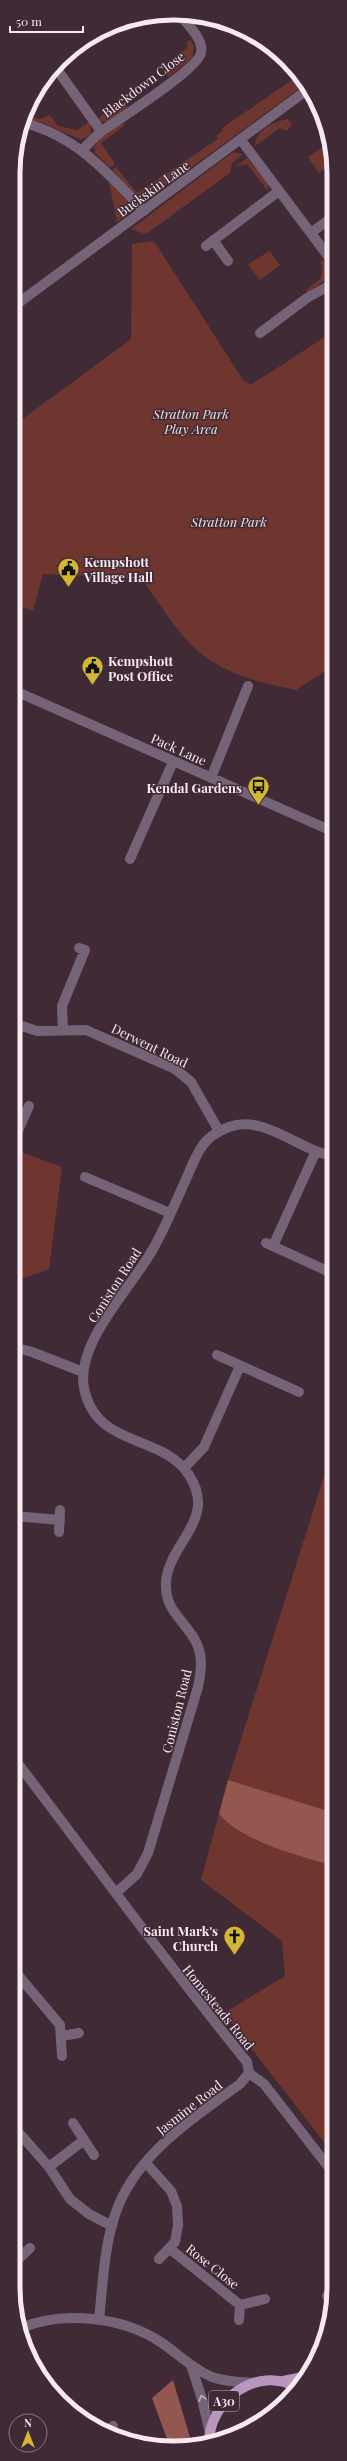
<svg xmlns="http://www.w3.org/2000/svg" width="347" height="2461" font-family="'Playfair Display',serif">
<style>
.green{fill:#6e362f}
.forest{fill:#93574f}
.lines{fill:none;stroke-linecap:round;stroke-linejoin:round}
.minor{stroke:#756478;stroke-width:10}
.major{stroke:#b996be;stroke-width:10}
.oneway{stroke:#c3b4c0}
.labels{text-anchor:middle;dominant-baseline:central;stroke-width:3;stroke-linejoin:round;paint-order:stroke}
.shield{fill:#3f2a36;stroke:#c0b0b8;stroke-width:1}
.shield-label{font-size:12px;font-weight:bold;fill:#f7e9f0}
.street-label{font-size:13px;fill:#f7e9f0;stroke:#3f2a36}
.park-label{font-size:13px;font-style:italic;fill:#f2dfdb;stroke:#3f2a36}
.poi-label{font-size:13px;font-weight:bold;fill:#f7e9f0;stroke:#3f2a36;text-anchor:start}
.rim{fill:none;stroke:#f7e9f0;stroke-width:5}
</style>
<rect width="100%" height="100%" fill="#3f2a36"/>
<!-- green -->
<path class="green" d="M 190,40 L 194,46 L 192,58 L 168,77 L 163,70 L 180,58 L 177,55 L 188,47 L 186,43 Z
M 298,76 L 304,85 L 147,200 L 139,199 L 112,170 L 116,167 L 137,193 L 218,139 L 216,136 L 223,130 L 222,128 Z
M 122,102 L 128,107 L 107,122 L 100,121 L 98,118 Z
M 26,114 L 40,119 L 50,115 L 58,126 L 77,130 L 90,121 L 91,134 L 81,140 L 43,123 L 25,119 Z
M 287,119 L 292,124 L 287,131 L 280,128 L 255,146 C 256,129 273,123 287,119 Z
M 123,123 L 125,125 L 101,143 L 115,164 L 110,168 L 95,153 C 92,138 112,130 123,123 Z
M 329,143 L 331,151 L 327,154 L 332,163 L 319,173 L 308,157 Z
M 233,152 L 243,154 L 232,163 L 230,173 L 146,234 L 131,229 Z
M 247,158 L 268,184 L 268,191 L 247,164 L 236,166 Z
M 109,182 L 127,201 C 128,212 126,217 117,222 Z
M 154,241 L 243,380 L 251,385 L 334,331 L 334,665 L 296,690 C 262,683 226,675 199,652 C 176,632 160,604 142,579 L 136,576 L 130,580 L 123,577 L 43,574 L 33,611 L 13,604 L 13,426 L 131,339 L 132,244 Z
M 270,251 L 280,265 L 260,280 L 248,264 Z
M 324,259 L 328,275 L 325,280 L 308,293 L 306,290 L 321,278 L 322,267 L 320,263 Z
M 13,1149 L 62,1167 L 49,1269 L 13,1282 Z
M 334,1445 L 334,2155 L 224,2013 L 285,1976 L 282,1941 L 201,1880 L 228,1780 Z"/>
<!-- forest -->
<path class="forest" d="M 228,1780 L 334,1813 L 334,1866 C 297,1855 245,1843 219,1814 Z
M 173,2380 L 192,2444 L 170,2447 L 152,2398 Z"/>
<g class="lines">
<!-- minor -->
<path class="minor" d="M 56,68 L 101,131
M 24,123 C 76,136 108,173 144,211
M 241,140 L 334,264
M 82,150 C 89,144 95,136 102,131 C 119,119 198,69 201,53 C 204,39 187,24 179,14
M 312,232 L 334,216
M 213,240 L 228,261
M 206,246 L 279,191
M 13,307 L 307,90
M 260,333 L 307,298 L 334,283
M 13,690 L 334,832
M 211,778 L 248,686
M 130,859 L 173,762
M 13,1023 L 37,1031 L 86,1030 L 175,1069 L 191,1082 L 219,1131
M 63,1029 L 62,1006 L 85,950 L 79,948
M 13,1142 L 29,1106
M 85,1177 L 170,1213
M 266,1243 L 334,1274
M 273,1246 L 316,1151
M 13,1347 L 32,1352 L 83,1372
M 217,1355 L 299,1392
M 184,1468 L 204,1447 L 240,1366
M 13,1516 L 60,1520
M 59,1532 L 60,1510
M 13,1757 C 91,1859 166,1963 247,2062 L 249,2073
M 116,1893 L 137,1874 L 148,1853 L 198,1687 C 201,1672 203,1658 197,1644 C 186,1620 164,1612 166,1582 C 169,1542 218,1520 189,1475 C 162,1433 96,1449 84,1388 C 75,1343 132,1287 153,1249 C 166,1226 176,1201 187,1177 C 191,1168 195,1157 201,1148 C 207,1138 218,1131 229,1127 C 265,1114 299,1151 334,1156
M 13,1969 L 60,2025 L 62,2056
M 62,2036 L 79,2033
M 249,2073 L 264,2084 L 334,2174
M 73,2123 L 94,2155
M 13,2126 L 49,2167 L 70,2199 L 89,2214 L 112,2226
M 146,2163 L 171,2191 L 177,2206 L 178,2225 L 175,2242 L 159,2259
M 49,2167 L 84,2140
M 169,2248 L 240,2305
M 13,2264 L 30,2248
M 327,2296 L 334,2289
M 99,2320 C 103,2283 104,2240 119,2204 C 142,2151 194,2117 240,2084 L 249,2073
M 239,2320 L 240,2305 L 265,2299
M 21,2328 C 63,2310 124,2317 162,2343 C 178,2354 194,2370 212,2377 C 226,2382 241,2382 255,2383
M 191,2365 L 202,2399 L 210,2433
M 107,2433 L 113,2426"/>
<!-- major -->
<path class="major" d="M 283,2381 L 303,2377
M 209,2442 C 210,2400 257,2365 296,2387"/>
</g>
<!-- one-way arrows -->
<defs><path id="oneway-chevron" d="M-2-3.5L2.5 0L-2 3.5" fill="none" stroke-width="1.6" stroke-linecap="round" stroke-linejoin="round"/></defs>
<use class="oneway" href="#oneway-chevron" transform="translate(202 2398) rotate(-106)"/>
<!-- icons -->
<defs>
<symbol id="civic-pin" viewBox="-11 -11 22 30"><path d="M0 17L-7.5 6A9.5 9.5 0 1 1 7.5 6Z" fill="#d4b635" stroke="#3f2a36"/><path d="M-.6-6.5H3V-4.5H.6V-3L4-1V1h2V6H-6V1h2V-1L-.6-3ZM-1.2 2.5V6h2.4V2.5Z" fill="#111"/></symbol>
<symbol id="bus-pin" viewBox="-11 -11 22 30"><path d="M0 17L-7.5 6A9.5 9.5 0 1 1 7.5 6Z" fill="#d4b635" stroke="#3f2a36"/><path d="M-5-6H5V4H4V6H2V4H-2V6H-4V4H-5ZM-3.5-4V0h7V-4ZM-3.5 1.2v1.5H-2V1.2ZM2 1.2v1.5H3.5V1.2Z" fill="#111"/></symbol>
<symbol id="church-pin" viewBox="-11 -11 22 30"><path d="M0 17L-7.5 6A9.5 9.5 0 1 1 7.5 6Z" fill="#d4b635" stroke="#3f2a36"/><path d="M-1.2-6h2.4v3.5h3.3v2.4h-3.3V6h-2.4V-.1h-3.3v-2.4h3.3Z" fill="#111"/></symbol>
</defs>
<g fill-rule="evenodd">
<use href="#civic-pin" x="56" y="556" width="25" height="34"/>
<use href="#civic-pin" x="80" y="654" width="25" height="34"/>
<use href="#bus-pin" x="246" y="774" width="25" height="34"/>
<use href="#church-pin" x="222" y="1924" width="25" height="34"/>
</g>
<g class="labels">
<!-- shield labels -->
<rect class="shield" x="209" y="2391" width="30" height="20" rx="3"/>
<g class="shield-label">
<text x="224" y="2401">A30</text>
</g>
<!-- street labels -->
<g class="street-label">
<text transform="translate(143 84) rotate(-37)">Blackdown Close</text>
<text transform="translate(153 188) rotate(-36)">Buckskin Lane</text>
<text transform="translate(179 749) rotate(24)">Pack Lane</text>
<text transform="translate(150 1045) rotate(26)">Derwent Road</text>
<text transform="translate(114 1285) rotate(-57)">Coniston Road</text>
<text transform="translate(176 1711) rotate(-76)">Coniston Road</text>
<text transform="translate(219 2007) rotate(51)">Homesteads Road</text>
<text transform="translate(189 2107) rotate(-38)">Jasmine Road</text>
<text transform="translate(213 2266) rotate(38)">Rose Close</text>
</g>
<!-- park labels -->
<g class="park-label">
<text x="191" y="413">Stratton Park<tspan x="191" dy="15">Play Area</tspan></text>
<text x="229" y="521">Stratton Park</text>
</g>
<!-- poi labels -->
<g class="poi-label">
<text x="84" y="561">Kempshott<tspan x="84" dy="15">Village Hall</tspan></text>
<text x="108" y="660">Kempshott<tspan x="108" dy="15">Post Office</tspan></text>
<text x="242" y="787" text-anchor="end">Kendal Gardens</text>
<text x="218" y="1930" text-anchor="end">Saint Mark's<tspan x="218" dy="15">Church</tspan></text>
</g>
</g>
<!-- crop -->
<path d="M0 0H347V2461H0ZM173 20H174A153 153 0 0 1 327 173V2288A153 153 0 0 1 174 2441H173A153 153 0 0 1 20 2288V173A153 153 0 0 1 173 20Z" fill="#3f2a36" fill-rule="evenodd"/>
<path class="rim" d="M173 20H174A153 153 0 0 1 327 173V2288A153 153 0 0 1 174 2441H173A153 153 0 0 1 20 2288V173A153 153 0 0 1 173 20Z"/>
<!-- north arrow -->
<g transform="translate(28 2433)"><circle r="19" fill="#3f2a36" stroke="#897680"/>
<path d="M0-3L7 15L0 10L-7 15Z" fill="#d4b635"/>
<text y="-6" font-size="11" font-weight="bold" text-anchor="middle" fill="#f7e9f0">N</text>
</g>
<!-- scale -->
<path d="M10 26v6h73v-6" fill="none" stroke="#f7e9f0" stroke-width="2"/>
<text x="16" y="26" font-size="12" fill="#f7e9f0" stroke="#3f2a36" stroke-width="3" paint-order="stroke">50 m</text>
</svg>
